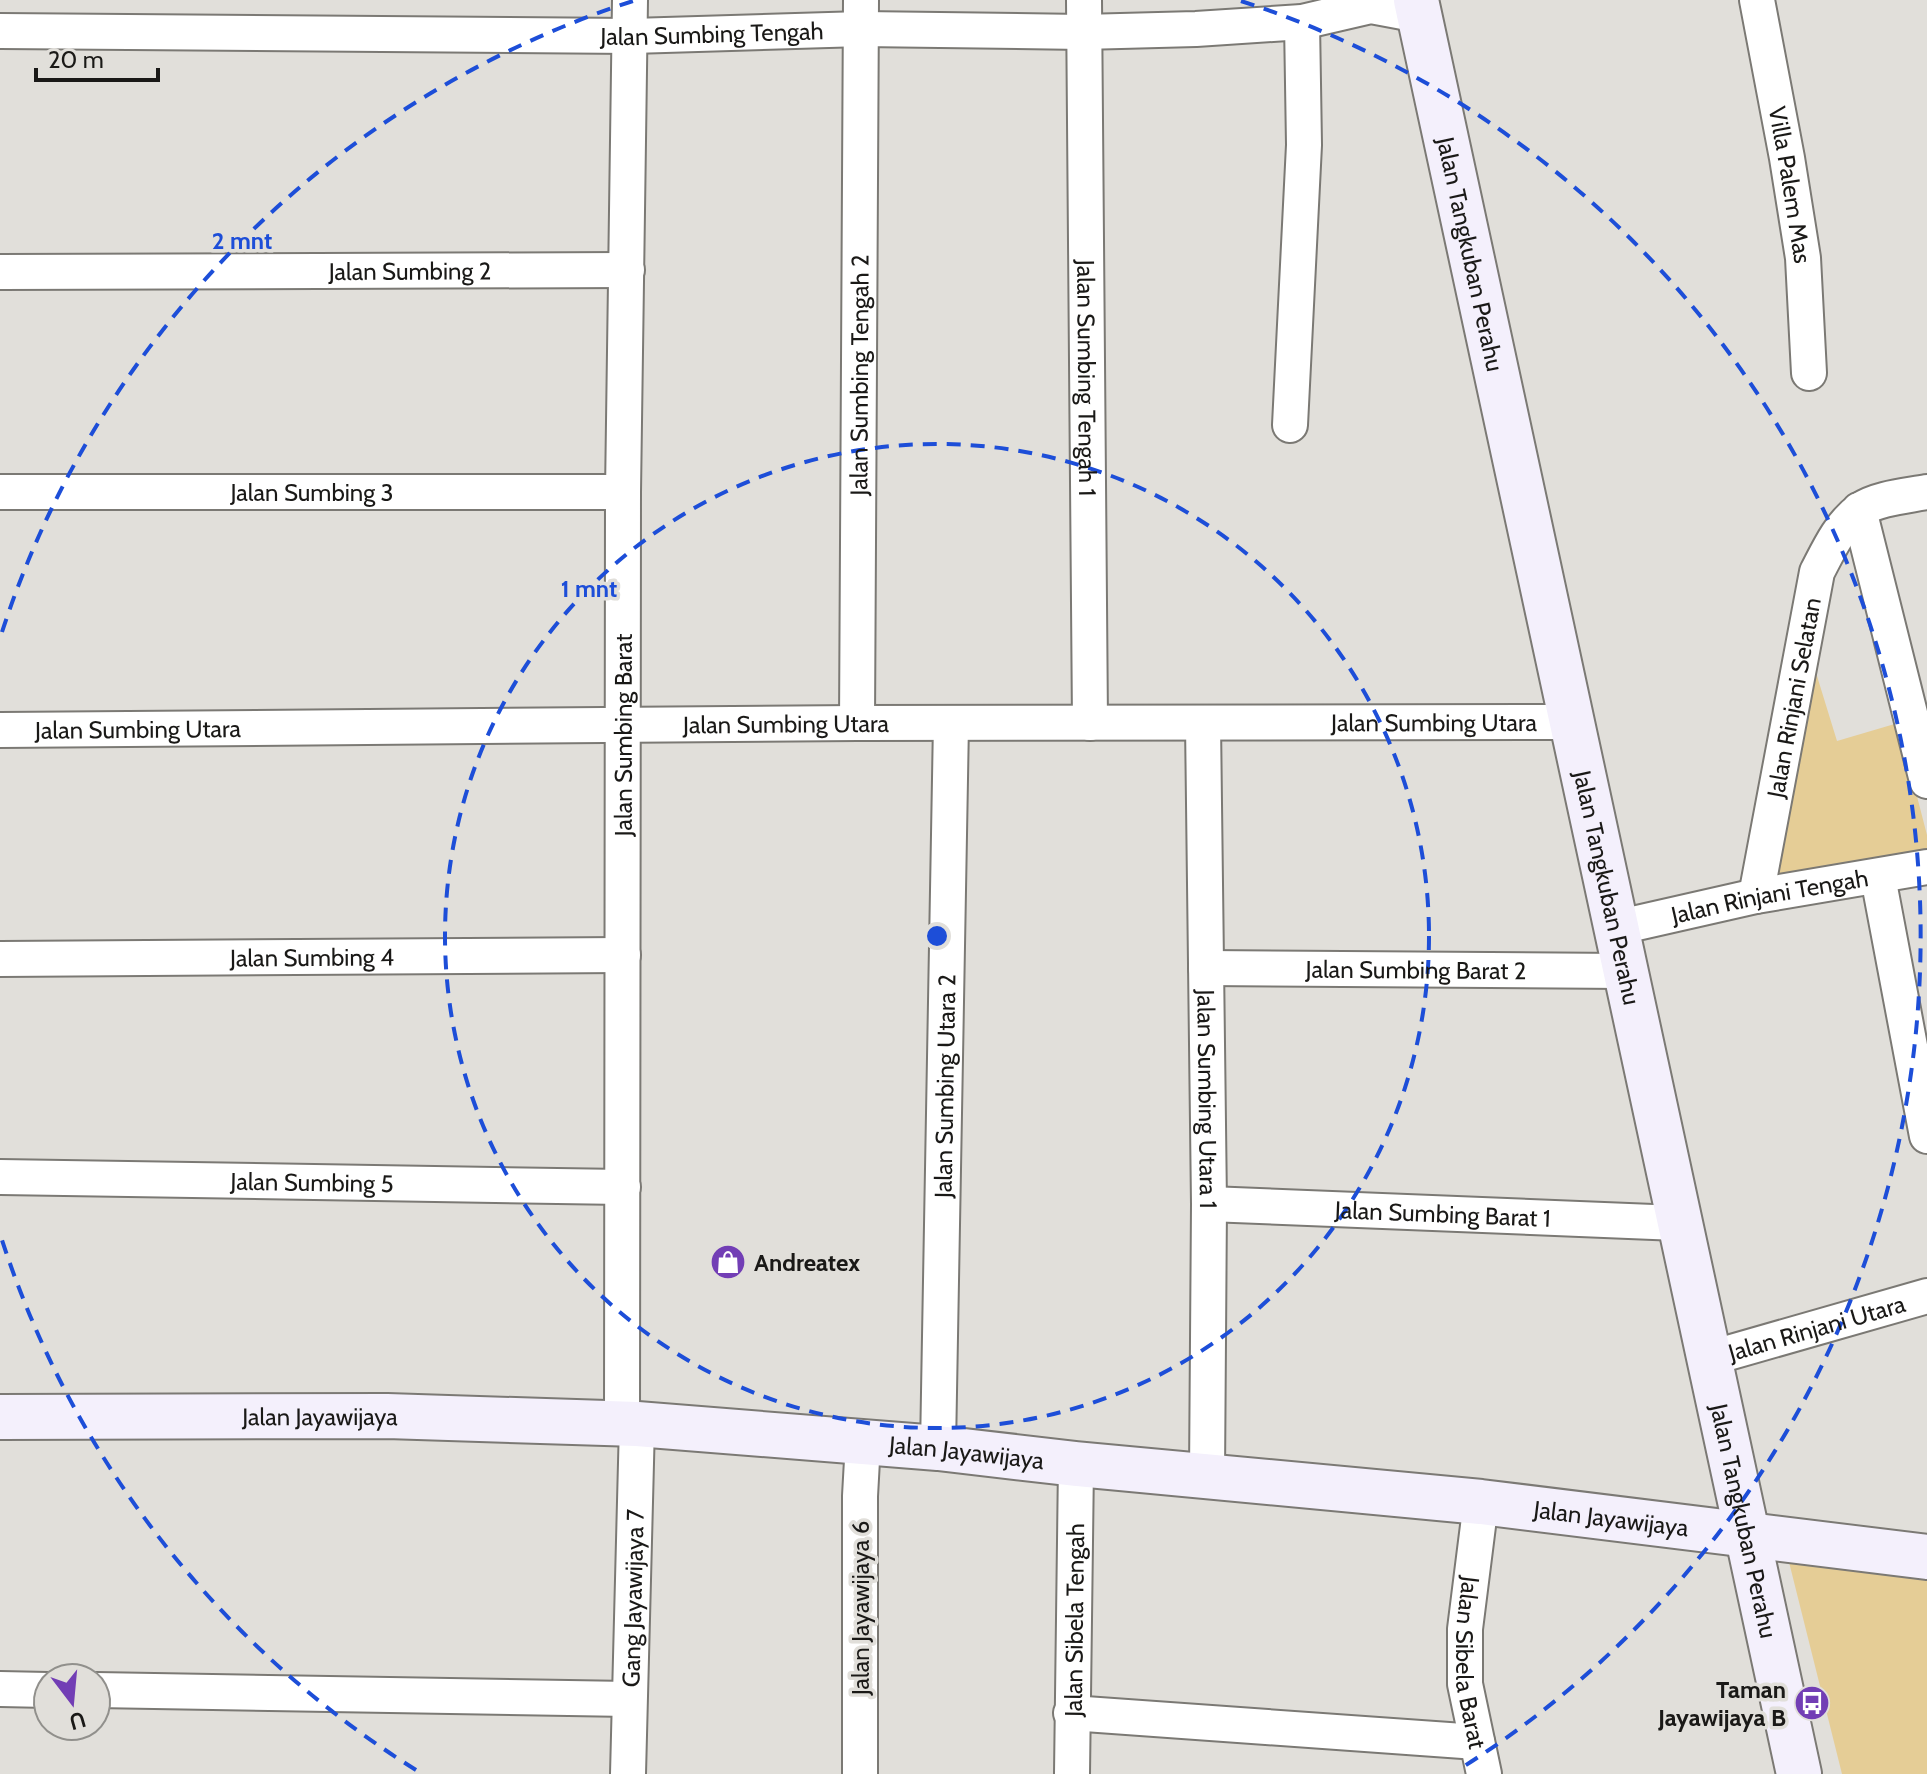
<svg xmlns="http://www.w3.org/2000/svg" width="1927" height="1774" font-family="Cabin,sans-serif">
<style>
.green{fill:#e5cd96}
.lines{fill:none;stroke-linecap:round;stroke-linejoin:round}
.minor-casing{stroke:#7b7974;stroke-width:38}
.secondary-casing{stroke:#7b7974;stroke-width:48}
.minor{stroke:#fff;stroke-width:34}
.secondary{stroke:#f4f0fc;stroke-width:44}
.ring{fill:none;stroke:#1d4ed8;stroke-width:4;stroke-dasharray:14 10}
.labels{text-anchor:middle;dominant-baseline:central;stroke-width:7;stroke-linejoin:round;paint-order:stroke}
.street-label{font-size:24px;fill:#1a1917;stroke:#e1dfda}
.poi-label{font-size:24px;font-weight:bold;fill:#1a1917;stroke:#e1dfda;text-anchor:start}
.centre{fill:#1d4ed8;stroke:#e1dfda;stroke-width:4}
.ring-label{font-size:24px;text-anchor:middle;font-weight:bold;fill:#1d4ed8;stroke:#e1dfda;stroke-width:7;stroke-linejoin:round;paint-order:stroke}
</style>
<rect width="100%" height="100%" fill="#e1dfda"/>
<!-- green -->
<path class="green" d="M 1813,663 L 1837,741 L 1898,723 L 1927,835 L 1927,853 L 1769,882 Z
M 1788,1558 L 1927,1574 L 1927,1774 L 1842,1774 Z"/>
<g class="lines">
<defs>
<g id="minor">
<path id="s1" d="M 1084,0 L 1090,723"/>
<path id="s2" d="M 1757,0 L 1787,158 L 1803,258 L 1809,373"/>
<path id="s3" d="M 0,31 L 632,36 L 862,29 L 1083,32 L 1196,29 L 1302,22 L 1371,6 L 1419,15"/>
<path id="s4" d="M 0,272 L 627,270"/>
<path d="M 1290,425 L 1304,145 L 1302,22"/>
<path id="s5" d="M 0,492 L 623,492"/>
<path d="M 1859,510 L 1927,781"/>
<path id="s6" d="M 857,723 L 861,0"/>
<path id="s7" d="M 1203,723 L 1209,1204 L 1207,1475"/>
<path id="s8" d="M 0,730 L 857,723 L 1570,722"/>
<path d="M 1878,877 L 1927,1136"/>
<path id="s9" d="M 1756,896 L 1817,572 C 1828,551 1840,524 1860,510 C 1878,498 1906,496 1927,492"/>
<path id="s10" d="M 1615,928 L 1756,896 L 1927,867"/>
<path id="s11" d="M 0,959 L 623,955"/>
<path id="s12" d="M 1206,968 L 1625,971"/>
<path id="s13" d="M 0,1177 L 623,1187"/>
<path id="s14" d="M 1209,1204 L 1678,1223"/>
<path id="s15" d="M 1707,1359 L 1927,1296"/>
<path id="s16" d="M 622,1423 L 623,492 L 630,0"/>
<path id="s17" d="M 938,1448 L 951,723"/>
<path id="s18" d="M 1481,1502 L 1465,1629 L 1465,1684 L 1484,1774"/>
<path d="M 0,1689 L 48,1690"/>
<path d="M 96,1690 L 629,1699"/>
<path d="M 1071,1713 L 1477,1742"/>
<path id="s19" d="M 628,1774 L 637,1424"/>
<path d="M 860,1774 L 860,1496 L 863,1442"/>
<path id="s20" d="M 1072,1774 L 1076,1464"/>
</g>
<g id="secondary">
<path id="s21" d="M 1416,0 L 1799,1774"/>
<path id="s22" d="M 0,1417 L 387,1416 L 637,1424 L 938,1448 L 1076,1464 L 1481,1502 L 1927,1557"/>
</g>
</defs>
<!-- minor casing -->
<use href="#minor" class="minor-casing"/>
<!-- secondary casing -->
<use href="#secondary" class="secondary-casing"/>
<!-- minor -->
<use href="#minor" class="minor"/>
<!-- secondary -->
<use href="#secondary" class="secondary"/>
</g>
<!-- distance rings -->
<g class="ring">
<circle cx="937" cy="936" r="492"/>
<path d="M416 1770A983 983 0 0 1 2 1240M2 632A983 983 0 0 1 633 1M1241 1A983 983 0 0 1 1458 1770"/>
</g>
<!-- icons -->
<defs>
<symbol id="shop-disc" viewBox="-11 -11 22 22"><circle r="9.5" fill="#723eb5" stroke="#e1dfda"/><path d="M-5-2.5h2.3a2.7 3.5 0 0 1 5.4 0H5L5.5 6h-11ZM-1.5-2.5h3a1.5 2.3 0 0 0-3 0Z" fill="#fff"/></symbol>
<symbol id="bus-disc" viewBox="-11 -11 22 22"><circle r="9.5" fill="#723eb5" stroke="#e1dfda"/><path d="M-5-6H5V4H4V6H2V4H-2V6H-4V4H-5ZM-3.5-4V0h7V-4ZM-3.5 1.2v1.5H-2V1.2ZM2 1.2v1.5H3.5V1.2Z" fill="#fff"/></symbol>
</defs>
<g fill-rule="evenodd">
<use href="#shop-disc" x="708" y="1242" width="40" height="40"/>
<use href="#bus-disc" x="1792" y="1683" width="40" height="40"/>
</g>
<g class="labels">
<!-- street labels -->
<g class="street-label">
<text stroke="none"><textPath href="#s3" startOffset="712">Jalan Sumbing Tengah</textPath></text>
<text stroke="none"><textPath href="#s2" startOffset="188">Villa Palem Mas</textPath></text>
<text stroke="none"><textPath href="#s21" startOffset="260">Jalan Tangkuban Perahu</textPath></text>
<text stroke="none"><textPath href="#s4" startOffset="410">Jalan Sumbing 2</textPath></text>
<text stroke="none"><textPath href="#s6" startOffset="348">Jalan Sumbing Tengah 2</textPath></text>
<text stroke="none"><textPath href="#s1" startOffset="378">Jalan Sumbing Tengah 1</textPath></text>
<text stroke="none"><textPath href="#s5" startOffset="312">Jalan Sumbing 3</textPath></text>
<text stroke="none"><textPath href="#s9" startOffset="202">Jalan Rinjani Selatan</textPath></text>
<text stroke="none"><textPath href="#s8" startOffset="1434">Jalan Sumbing Utara</textPath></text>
<text stroke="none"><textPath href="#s8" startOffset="786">Jalan Sumbing Utara</textPath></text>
<text stroke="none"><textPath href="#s8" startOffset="138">Jalan Sumbing Utara</textPath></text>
<text stroke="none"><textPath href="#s16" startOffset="688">Jalan Sumbing Barat</textPath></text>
<text stroke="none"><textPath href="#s21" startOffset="908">Jalan Tangkuban Perahu</textPath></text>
<text stroke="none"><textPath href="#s10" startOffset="158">Jalan Rinjani Tengah</textPath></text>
<text stroke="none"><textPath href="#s11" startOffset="312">Jalan Sumbing 4</textPath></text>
<text stroke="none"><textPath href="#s12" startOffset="210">Jalan Sumbing Barat 2</textPath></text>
<text stroke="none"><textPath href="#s17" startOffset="362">Jalan Sumbing Utara 2</textPath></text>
<text stroke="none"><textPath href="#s7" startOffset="376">Jalan Sumbing Utara 1</textPath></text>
<text stroke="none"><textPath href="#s13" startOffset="312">Jalan Sumbing 5</textPath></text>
<text stroke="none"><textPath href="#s14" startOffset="234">Jalan Sumbing Barat 1</textPath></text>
<text stroke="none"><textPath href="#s15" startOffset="114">Jalan Rinjani Utara</textPath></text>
<text stroke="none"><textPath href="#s22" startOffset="320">Jalan Jayawijaya</textPath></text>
<text stroke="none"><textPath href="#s22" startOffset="968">Jalan Jayawijaya</textPath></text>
<text stroke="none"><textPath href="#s22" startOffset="1616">Jalan Jayawijaya</textPath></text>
<text stroke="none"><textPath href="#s21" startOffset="1556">Jalan Tangkuban Perahu</textPath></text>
<text stroke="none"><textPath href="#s19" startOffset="176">Gang Jayawijaya 7</textPath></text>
<text transform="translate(860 1608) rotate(-90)">Jalan Jayawijaya 6</text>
<text stroke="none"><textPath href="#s20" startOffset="154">Jalan Sibela Tengah</textPath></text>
<text stroke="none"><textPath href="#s18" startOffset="162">Jalan Sibela Barat</textPath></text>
</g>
<!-- poi labels -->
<g class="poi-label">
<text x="754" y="1262">Andreatex</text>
<text x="1786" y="1689" text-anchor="end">Taman<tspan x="1786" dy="28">Jayawijaya B</tspan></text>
</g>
</g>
<circle cx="937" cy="936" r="12" class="centre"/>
<g class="ring-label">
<text x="242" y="249">2 mnt</text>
<text x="589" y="597">1 mnt</text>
</g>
<!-- north arrow -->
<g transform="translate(72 1702) rotate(164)"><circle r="38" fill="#e1dfda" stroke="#91908c" stroke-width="2"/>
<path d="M0-6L14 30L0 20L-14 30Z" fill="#723eb5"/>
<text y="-12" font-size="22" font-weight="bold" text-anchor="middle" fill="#1a1917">U</text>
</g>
<!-- scale -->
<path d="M36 68v12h122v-12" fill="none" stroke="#1a1917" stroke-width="4"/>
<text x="48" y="68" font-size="24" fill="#1a1917" stroke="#e1dfda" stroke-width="6" paint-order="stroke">20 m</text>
</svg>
